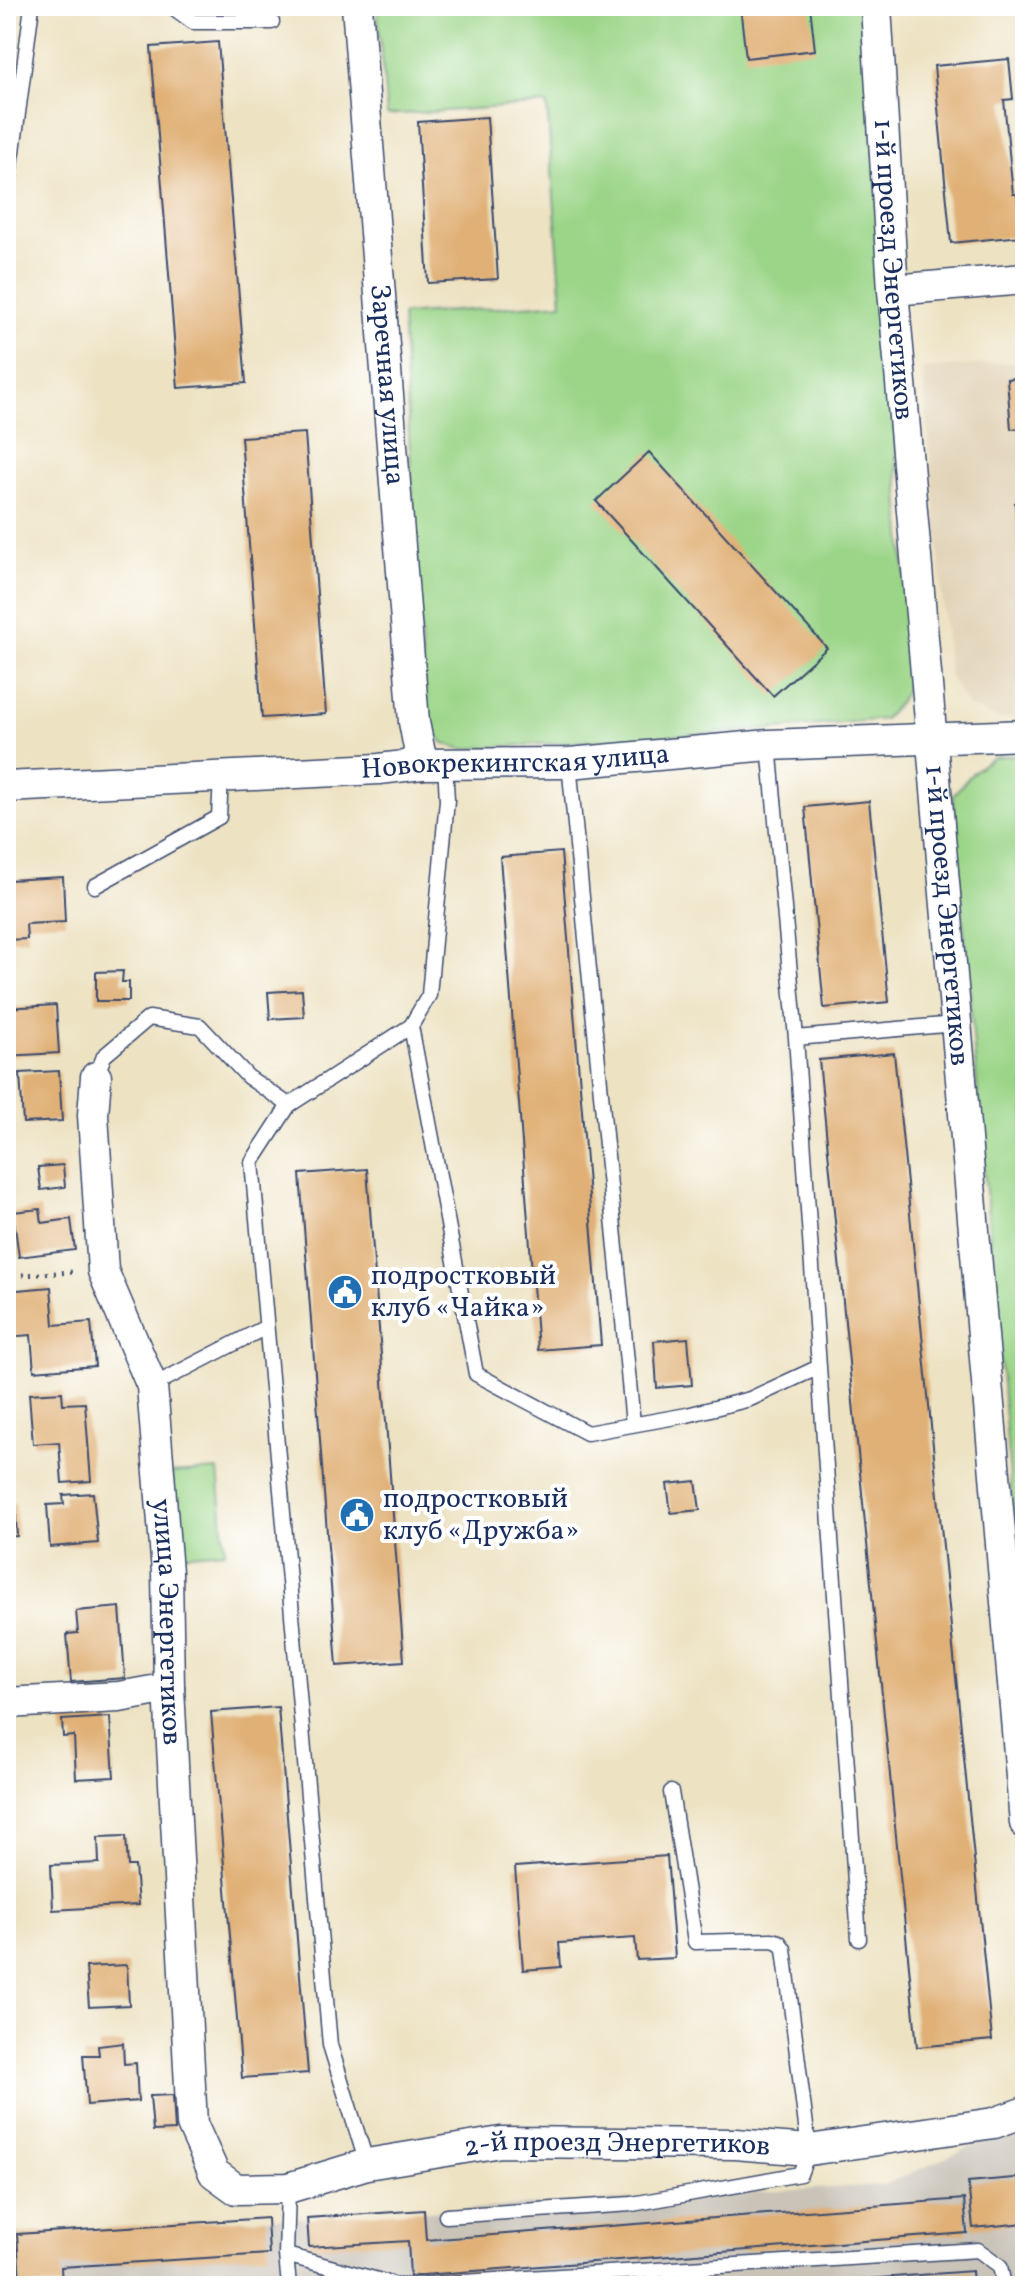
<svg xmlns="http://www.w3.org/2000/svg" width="1031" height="2292" font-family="Vollkorn,serif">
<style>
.built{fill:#e1d2b6}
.industrial{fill:#c9c3b8}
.green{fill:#9bd588;stroke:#5b8273;stroke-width:2}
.forest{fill:#7cb674;stroke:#4c7269;stroke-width:2}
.building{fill:#e0b076}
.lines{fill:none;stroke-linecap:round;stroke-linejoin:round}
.lane-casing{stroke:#3a4a6d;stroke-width:17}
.street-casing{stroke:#3a4a6d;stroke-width:33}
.path{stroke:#3a4a6d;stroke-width:5;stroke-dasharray:2 6;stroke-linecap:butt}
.lane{stroke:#fff;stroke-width:14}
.street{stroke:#fff;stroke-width:30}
.labels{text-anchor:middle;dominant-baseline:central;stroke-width:8;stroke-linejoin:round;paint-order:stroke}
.street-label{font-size:28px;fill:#1b2f5e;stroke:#fff}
.poi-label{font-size:28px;fill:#1b2f5e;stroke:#fff;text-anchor:start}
</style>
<rect width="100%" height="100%" fill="#fff"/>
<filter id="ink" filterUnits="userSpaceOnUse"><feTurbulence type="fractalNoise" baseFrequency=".0125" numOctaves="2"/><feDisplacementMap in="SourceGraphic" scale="16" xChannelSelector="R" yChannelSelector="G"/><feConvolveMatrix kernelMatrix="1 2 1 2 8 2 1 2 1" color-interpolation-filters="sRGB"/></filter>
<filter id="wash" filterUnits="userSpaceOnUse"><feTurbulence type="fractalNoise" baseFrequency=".006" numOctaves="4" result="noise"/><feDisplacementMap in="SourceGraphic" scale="32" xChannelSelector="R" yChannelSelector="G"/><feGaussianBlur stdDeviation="1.8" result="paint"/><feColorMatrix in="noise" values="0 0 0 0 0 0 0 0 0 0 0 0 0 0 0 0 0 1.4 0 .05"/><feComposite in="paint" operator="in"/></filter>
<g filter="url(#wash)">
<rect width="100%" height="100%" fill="#ede2c2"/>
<!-- built -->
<path class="built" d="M 1025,361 L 1025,717 L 999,719 L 969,707 L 949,675 L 923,369 Z"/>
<!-- industrial -->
<path class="industrial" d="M 996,2136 L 1025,2141 L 1025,2286 L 20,2286 L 17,2234 L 267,2218 L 307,2218 L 884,2185 Z"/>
<!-- green -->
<path class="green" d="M 377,6 L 865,6 L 912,678 L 899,703 L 884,719 L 778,729 L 462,749 L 444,743 L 426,722 L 402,315 L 562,303 L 547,104 L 387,115 Z
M 1025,754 L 1025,1659 L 953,795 L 975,770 L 994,757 Z
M 218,1470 L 225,1551 L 179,1555 L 172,1473 Z"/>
<!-- forest -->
<path class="forest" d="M 6,2232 L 17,2234 L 20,2286 L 6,2286 Z"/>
<g id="blocks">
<!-- building -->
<path class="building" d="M 740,6 L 810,6 L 815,50 L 746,58 Z
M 218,42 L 246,383 L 178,388 L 151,47 Z
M 1009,59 L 1013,99 L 1004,100 L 1013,194 L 1017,194 L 1021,236 L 951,243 L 934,66 Z
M 487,117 L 498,279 L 428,283 L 418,122 Z
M 1025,377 L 1025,480 L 1023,480 L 1019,428 L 1011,429 L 1007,379 Z
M 305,433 L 326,714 L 262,718 L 241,437 Z
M 649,452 L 827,648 L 773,696 L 596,501 Z
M 1025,502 L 1025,558 L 1020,559 L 1015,503 Z
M 869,801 L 889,1002 L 824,1008 L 805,807 Z
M 561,852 L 601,1345 L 538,1350 L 500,857 Z
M 63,877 L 65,922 L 26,924 L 27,939 L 6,940 L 6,903 L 9,903 L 8,880 Z
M 123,971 L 122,982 L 129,982 L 129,1001 L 96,1001 L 96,972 Z
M 302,990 L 304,1017 L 270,1019 L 268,992 Z
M 56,1005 L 59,1053 L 6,1056 L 6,1008 Z
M 894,1053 L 992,2040 L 917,2047 L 819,1060 Z
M 59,1071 L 62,1121 L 23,1123 L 20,1073 Z
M 63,1165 L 65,1187 L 41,1190 L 38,1167 Z
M 367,1169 L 404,1661 L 337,1666 L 300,1174 Z
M 40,1209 L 42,1223 L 71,1219 L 75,1250 L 19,1257 L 13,1212 Z
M 51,1287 L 54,1325 L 91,1322 L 95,1366 L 34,1371 L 31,1335 L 6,1337 L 6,1291 Z
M 688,1338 L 692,1385 L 657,1388 L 654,1341 Z
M 62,1392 L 63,1404 L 85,1403 L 91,1481 L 62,1483 L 59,1442 L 33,1444 L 29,1394 Z
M 696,1481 L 700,1510 L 671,1513 L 667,1484 Z
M 93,1493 L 98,1543 L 50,1547 L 47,1505 L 64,1504 L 63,1495 Z
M 15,1503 L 17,1536 L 6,1537 L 6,1504 Z
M 120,1607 L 125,1678 L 71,1682 L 67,1634 L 78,1633 L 76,1611 Z
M 278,1707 L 308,2073 L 242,2078 L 211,1712 Z
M 110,1717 L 114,1777 L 76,1779 L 74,1736 L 63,1737 L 62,1720 Z
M 126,1836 L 128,1866 L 135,1866 L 138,1905 L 53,1910 L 51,1865 L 99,1863 L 98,1837 Z
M 667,1856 L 675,1958 L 637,1960 L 635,1938 L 559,1943 L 561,1967 L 523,1970 L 515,1867 Z
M 127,1965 L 129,2005 L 89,2007 L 86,1967 Z
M 123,2043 L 124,2064 L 136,2063 L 138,2101 L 87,2105 L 83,2055 L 99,2055 L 98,2046 Z
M 173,2095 L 175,2130 L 153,2131 L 150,2096 Z
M 1025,2177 L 1025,2223 L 973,2228 L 968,2182 Z
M 964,2199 L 967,2233 L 410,2276 L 408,2241 L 309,2247 L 307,2218 L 424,2210 L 426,2240 Z
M 267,2218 L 269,2254 L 61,2267 L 62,2286 L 20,2286 L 17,2234 Z
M 972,2271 L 973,2286 L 801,2286 L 801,2284 Z"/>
</g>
</g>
<g filter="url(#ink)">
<use href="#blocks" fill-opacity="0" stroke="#3a4a6d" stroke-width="2"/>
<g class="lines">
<defs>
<path id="lane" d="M 171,6 L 193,22 L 272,22
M 6,205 L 32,6
M 769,745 L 796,1038 L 859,1939
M 569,763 L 633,1424
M 95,886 L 219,817 L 221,777
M 411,1026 L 476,1374 L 587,1433 L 687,1415 L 750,1399 L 819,1367
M 796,1038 L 955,1024
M 96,1077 L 104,1056 L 149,1018 L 200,1026 L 248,1077 L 289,1105
M 152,1386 L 266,1327
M 367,2164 L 330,2045 L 252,1162 L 289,1105 L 411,1026 L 429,995 L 447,800 L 445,764
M 288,2188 L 286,2255 L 289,2286
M 446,2216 L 632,2204 L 800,2174 L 809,2150 L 784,1949 L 779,1942 L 772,1940 L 695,1942 L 671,1792
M 286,2255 L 400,2286 L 978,2250 L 1000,2266 L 1004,2286"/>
<g id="street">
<path id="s1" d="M 357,6 L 414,722 L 422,764"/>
<path id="s2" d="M 876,6 L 893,290 L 1025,1823"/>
<path d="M 893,290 L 1025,279"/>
<path id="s3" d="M 6,787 L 379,769 L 422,764 L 569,763 L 769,745 L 1025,735"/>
<path id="s4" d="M 96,1077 L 93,1115 L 103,1271 L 152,1386 L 167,1572 L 169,1688 L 192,2124 L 214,2173 L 236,2189 L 288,2188 L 367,2164 L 501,2142 L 735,2144 L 809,2150 L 994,2123 L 1025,2112"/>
<path d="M 6,1703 L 119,1697 L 169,1688"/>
</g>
</defs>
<!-- lane casing -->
<use href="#lane" class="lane-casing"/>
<!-- street casing -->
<use href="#street" class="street-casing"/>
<!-- path -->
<path class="path" d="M 6,1276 L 74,1272"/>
<!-- lane -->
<use href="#lane" class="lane"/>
<!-- street -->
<use href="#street" class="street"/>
</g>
</g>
<!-- icons -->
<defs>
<symbol id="civic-disc" viewBox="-11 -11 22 22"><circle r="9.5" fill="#1f6fb2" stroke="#fff"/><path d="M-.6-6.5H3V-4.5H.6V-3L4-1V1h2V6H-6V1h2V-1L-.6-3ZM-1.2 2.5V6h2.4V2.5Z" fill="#fff"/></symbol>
</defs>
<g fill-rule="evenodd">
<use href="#civic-disc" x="325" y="1272" width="40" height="40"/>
<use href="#civic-disc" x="337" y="1495" width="40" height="40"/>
</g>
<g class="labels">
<!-- street labels -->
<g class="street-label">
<text stroke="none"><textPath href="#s2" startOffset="264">1-й проезд Энергетиков</textPath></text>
<text stroke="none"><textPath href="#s1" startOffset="380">Заречная улица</textPath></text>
<text stroke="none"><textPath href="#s3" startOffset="510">Новокрекингская улица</textPath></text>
<text stroke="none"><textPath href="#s2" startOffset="912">1-й проезд Энергетиков</textPath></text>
<text stroke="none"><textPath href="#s4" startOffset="556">улица Энергетиков</textPath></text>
<text stroke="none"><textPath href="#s4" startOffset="1526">2-й проезд Энергетиков</textPath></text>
</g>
<!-- poi labels -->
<g class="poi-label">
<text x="371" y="1276">подростковый<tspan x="371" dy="32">клуб «Чайка»</tspan></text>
<text x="383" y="1499">подростковый<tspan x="383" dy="32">клуб «Дружба»</tspan></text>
</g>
</g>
<!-- margin -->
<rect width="1031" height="2292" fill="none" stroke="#fff" stroke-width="32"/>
</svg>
